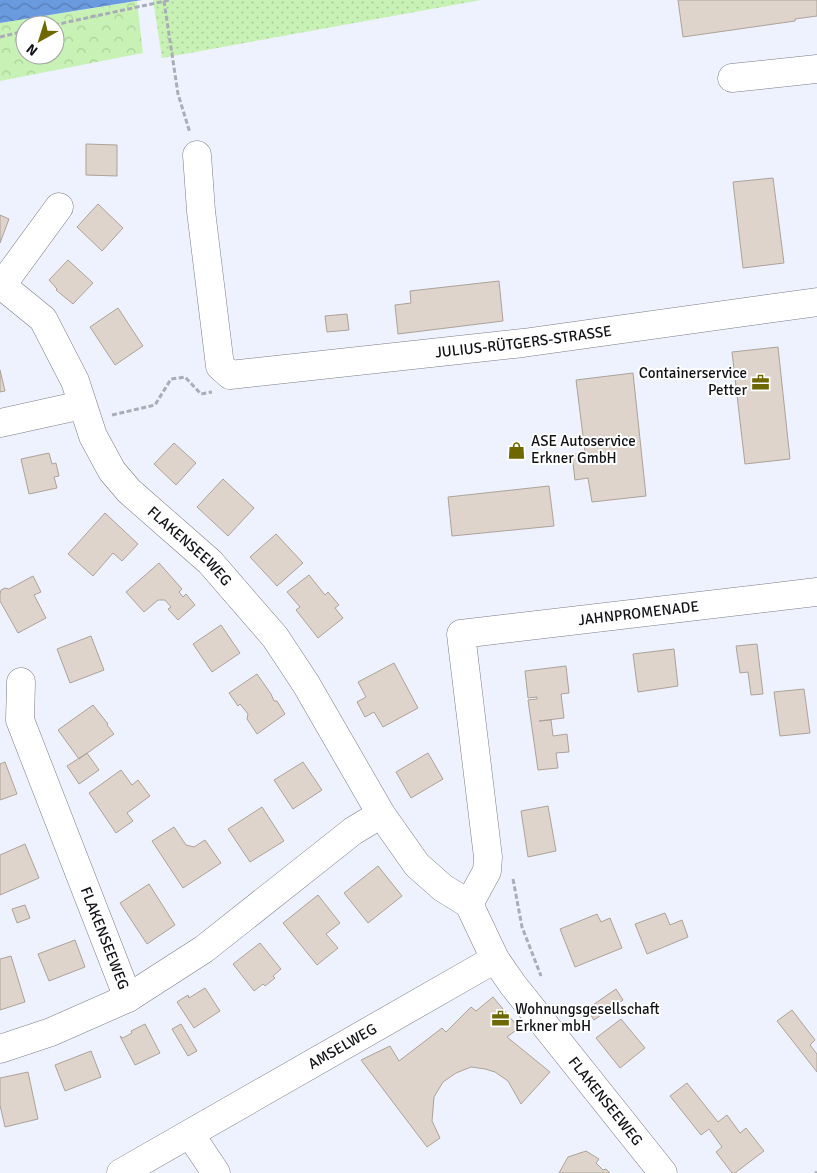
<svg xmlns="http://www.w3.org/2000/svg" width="817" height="1173" font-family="Signika,sans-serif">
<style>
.grass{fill:url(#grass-dots)}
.forest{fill:url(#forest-crowns);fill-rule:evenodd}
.water{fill:url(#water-waves)}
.building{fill:#dfd4cc;stroke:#aca29a}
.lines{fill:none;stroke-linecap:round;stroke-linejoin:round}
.minor-casing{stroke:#7a7d88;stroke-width:29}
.path{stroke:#aaadb7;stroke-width:3;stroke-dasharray:5 2.5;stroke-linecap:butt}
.minor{stroke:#fff;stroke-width:28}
.labels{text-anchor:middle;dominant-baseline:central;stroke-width:4;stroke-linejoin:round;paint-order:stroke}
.street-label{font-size:15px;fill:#121317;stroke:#fff}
.poi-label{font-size:15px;fill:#121317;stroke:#fff;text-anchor:start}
</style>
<defs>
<pattern id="grass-dots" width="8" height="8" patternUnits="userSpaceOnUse" patternTransform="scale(1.25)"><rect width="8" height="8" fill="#c8f2b5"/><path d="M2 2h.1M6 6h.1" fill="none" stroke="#abcf9b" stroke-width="1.8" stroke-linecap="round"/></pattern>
<pattern id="forest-crowns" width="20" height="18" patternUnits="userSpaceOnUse" patternTransform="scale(1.25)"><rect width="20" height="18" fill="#c8f2b5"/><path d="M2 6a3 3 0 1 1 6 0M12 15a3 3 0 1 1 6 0" fill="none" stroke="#abcf9b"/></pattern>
<pattern id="water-waves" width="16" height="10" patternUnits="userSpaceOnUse" patternTransform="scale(1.25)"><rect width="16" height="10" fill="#6a9bdf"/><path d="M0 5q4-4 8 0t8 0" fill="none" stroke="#567db4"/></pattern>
</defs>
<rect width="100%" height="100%" fill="#eef2fe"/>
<!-- grass -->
<path class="grass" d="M 153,0 L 481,0 L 162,58 Z"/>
<!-- forest -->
<path class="forest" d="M 137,1 L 143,53 L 0,81 L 0,23 ZM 25,25 L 55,25 L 55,55 L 25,55 Z"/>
<!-- water -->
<path class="water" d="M 0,0 L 142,0 L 0,23 Z"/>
<!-- building -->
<path class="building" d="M 678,0 L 817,0 L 817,16 L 795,19 L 795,21 L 683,37 Z
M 86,144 L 117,145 L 117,176 L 86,175 Z
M 773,178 L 784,263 L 743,268 L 733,182 Z
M 98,204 L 123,228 L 102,251 L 77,227 Z
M 0,215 L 9,219 L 0,243 Z
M 68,260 L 93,283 L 73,304 L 56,290 L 57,289 L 49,280 Z
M 499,281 L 503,321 L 398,334 L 395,305 L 411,303 L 410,291 Z
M 118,308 L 143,346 L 115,365 L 90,327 Z
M 347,314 L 349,330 L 327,332 L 325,316 Z
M 778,347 L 790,459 L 745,464 L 732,352 Z
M 0,370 L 5,391 L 0,392 Z
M 633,373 L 646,496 L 592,502 L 588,478 L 575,480 L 572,455 L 585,452 L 576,380 Z
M 174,443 L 196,463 L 176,485 L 154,464 Z
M 49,453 L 52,464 L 56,463 L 59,476 L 54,477 L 57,488 L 29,494 L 21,459 Z
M 223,479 L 254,508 L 228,536 L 197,507 Z
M 549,486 L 554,526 L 452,536 L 448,497 Z
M 105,513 L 138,544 L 122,561 L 113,553 L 93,576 L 68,554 Z
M 276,534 L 303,563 L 277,586 L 250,557 Z
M 159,563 L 182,589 L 179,592 L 183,597 L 186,594 L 195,605 L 178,620 L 168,609 L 171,607 L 165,600 L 158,600 L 144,612 L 126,592 Z
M 309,575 L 325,595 L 328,592 L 339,605 L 335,608 L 343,618 L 318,638 L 296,610 L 300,607 L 287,592 Z
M 33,576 L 41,592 L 34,595 L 46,618 L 18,633 L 0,601 L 0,594 L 1,590 L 5,588 L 9,589 Z
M 221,625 L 240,653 L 212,672 L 193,644 Z
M 91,636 L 104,670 L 70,683 L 57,649 Z
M 757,644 L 763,694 L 751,695 L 748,672 L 740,673 L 736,646 Z
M 674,649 L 678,686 L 638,692 L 633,654 Z
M 394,663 L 418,708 L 383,727 L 374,712 L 365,717 L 357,702 L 366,697 L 358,682 Z
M 566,666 L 569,693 L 561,694 L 564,718 L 539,721 L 551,720 L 553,736 L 567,734 L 569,752 L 556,753 L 558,768 L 538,770 L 528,700 L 537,699 L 537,697 L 528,698 L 525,671 Z
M 257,674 L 271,694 L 274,701 L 277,701 L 285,714 L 257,734 L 247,719 L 248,714 L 240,704 L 238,706 L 229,693 Z
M 804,689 L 810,733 L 780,736 L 774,692 Z
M 93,705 L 108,724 L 107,725 L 114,734 L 79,759 L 58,730 Z
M 87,753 L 99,770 L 79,784 L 67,766 Z
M 428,753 L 443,779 L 411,798 L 396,772 Z
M 5,762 L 17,794 L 0,800 L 0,764 Z
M 303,762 L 322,790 L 293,809 L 274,780 Z
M 121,770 L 132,785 L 138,780 L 150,796 L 127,813 L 133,821 L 116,833 L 89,793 Z
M 548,806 L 556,851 L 528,857 L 521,811 Z
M 262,807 L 284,841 L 250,862 L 228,829 Z
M 174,827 L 186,845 L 194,847 L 205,840 L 221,863 L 183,888 L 152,841 Z
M 25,844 L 39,878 L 0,895 L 0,855 Z
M 378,866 L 402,896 L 368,923 L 344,893 Z
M 149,884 L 175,925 L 147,944 L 120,903 Z
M 318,895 L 340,923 L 326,934 L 338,948 L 317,965 L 283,923 Z
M 25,905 L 30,918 L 17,923 L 12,909 Z
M 665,913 L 670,925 L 682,920 L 688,937 L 647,954 L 635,924 Z
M 597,914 L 601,922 L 610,918 L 622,948 L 575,967 L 560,929 Z
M 75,940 L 85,967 L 49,981 L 38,954 Z
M 260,943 L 281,969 L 273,976 L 275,978 L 265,986 L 263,984 L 254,991 L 233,964 Z
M 11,956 L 25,1002 L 0,1010 L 0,959 Z
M 205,988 L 220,1011 L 194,1028 L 177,1002 L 188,995 L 189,998 Z
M 616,989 L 623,1000 L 594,1020 L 587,1009 Z
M 493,997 L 519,1028 L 507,1037 L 550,1072 L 521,1104 L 508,1081 L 495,1072 L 485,1069 L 471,1067 L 456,1073 L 443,1082 L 434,1097 L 432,1121 L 440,1138 L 427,1147 L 361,1060 L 390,1046 L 399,1061 L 442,1028 L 446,1032 L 471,1007 L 476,1011 Z
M 792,1010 L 815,1040 L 810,1045 L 817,1054 L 817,1072 L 777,1021 Z
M 621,1019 L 645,1048 L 620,1068 L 596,1038 Z
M 145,1024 L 160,1053 L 135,1065 L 120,1036 L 123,1038 L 132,1033 L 131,1031 Z
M 181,1024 L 197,1051 L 188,1056 L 172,1029 Z
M 91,1051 L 101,1077 L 65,1091 L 55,1065 Z
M 28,1072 L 38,1119 L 5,1127 L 0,1105 L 0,1078 Z
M 687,1083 L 718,1122 L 727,1115 L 740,1133 L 746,1128 L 764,1151 L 735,1173 L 732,1173 L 716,1152 L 722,1147 L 709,1129 L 701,1135 L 670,1096 Z
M 586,1151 L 599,1159 L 596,1163 L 603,1170 L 606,1169 L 610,1173 L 559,1173 L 568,1157 Z"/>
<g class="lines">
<defs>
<g id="minor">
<path d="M 732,78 L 817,69"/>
<path id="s1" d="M 197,155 L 201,211 L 220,366 L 230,375 L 523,343 L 817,302"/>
<path id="s2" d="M 0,284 L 43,319 L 75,381 L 93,436 L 112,471 L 129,491 L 210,562 L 275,637 L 306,684 L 381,814 L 417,865 L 443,888 L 469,904 L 495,959 L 513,985 L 663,1173"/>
<path d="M 2,285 L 59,207"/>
<path d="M 0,423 L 82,405"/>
<path id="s3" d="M 21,682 L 20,720 L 128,998"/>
<path id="s4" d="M 469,904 L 487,871 L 488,857 L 461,634 L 817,592"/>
<path d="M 0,1049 L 51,1032 L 128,998 L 204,949 L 353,831 L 381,814"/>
<path d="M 190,1134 L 216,1173"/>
<path id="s5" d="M 121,1173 L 495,959"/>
</g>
</defs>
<!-- minor casing -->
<use href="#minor" class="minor-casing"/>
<!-- path -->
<path class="path" d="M 164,1 L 178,94 L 190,133
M 54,25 L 170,0
M 0,37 L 25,31
M 112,415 L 155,405 L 171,379 L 185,377 L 201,394 L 212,392
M 513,879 L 522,927 L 541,976
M 815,1173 L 817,1172"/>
<!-- minor -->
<use href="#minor" class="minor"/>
</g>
<!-- icons -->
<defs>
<symbol id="office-bare" viewBox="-9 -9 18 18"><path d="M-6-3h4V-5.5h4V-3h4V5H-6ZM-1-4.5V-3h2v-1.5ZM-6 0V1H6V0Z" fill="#6d6800" stroke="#fff" stroke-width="2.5" paint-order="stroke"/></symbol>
<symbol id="shop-bare" viewBox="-9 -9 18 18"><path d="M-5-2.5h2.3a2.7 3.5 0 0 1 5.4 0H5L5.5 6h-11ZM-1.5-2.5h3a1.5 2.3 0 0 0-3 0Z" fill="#6d6800" stroke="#fff" stroke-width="2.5" paint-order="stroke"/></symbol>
</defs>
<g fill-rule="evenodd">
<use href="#office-bare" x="748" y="370" width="25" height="25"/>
<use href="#shop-bare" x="504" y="438" width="25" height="25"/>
<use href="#office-bare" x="488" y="1006" width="25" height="25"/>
</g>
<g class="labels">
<!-- street labels -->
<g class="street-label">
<text stroke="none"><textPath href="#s1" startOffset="521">JULIUS-RÜTGERS-STRASSE</textPath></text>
<text stroke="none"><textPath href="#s2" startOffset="331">FLAKENSEEWEG</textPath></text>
<text stroke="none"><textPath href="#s4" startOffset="455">JAHNPROMENADE</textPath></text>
<text stroke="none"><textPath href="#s3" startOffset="272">FLAKENSEEWEG</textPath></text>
<text stroke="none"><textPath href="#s5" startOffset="255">AMSELWEG</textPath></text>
<text stroke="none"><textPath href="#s2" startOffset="1031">FLAKENSEEWEG</textPath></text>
</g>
<!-- poi labels -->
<g class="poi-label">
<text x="747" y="373" text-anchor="end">Containerservice<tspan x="747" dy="17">Petter</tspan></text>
<text x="531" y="441">ASE Autoservice<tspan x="531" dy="17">Erkner GmbH</tspan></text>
<text x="515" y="1009">Wohnungsgesellschaft<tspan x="515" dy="17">Erkner mbH</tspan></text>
</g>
</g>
<!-- north arrow -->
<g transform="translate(40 40) rotate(219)"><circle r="24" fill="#ffffff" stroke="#a0a1a2"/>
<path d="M0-4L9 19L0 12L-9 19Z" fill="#6d6800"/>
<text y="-8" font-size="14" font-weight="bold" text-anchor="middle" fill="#121317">N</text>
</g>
</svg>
